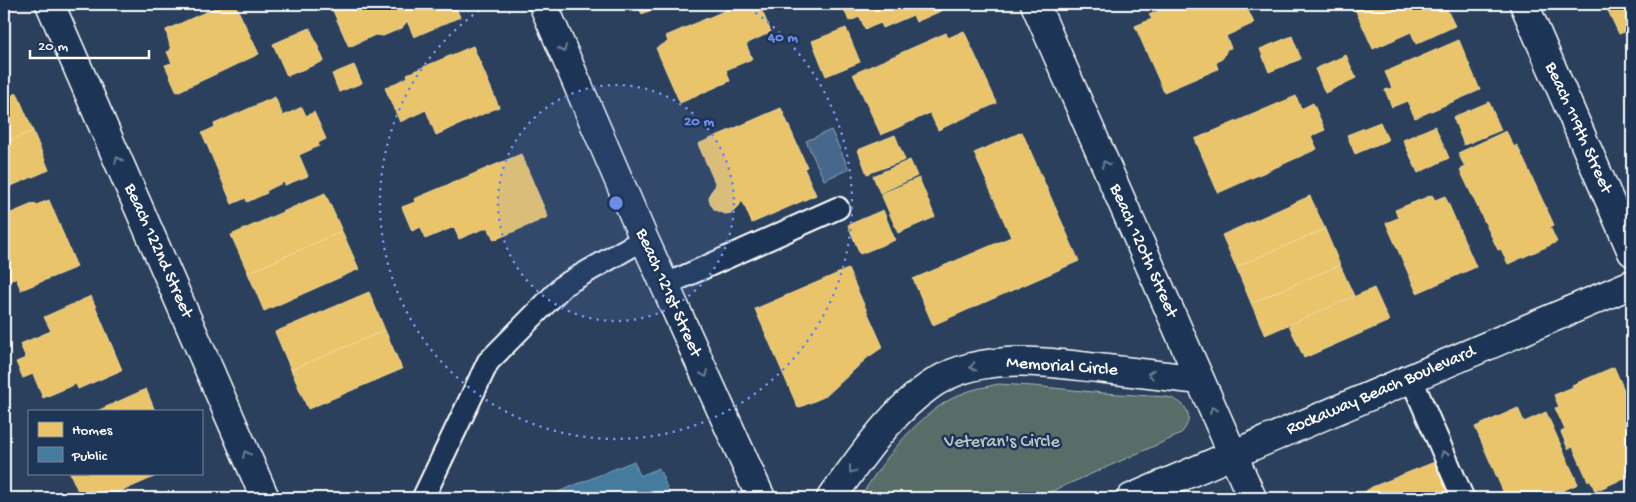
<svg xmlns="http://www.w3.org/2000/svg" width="1636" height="502" font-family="'Gochi Hand',sans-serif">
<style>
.green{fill:#586d68;stroke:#acb6b4}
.water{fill:#47688d;stroke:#91a4bb}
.homes{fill:#e9c46a;stroke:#f0d697}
.public{fill:#457b9d;stroke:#7da3ba}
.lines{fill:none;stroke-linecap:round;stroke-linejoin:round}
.service-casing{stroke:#fff;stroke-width:25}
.minor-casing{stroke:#fff;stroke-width:31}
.tertiary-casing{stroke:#fff;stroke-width:31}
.service{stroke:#1d3557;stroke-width:21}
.minor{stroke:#1d3557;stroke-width:28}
.tertiary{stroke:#1d3557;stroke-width:28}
.oneway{stroke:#6c7c92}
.ring{fill:none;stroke:#6c8ce6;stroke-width:2.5;stroke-dasharray:2.5 5}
.labels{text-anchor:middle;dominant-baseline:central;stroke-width:5;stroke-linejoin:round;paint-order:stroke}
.street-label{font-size:18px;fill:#fff;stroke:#1d3557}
.park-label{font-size:18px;fill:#bcc5c3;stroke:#1d3557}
.centre{fill:#6c8ce6;stroke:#1d3557;stroke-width:2.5}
.ring-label{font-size:15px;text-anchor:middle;font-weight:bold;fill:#6c8ce6;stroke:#1d3557;stroke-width:5;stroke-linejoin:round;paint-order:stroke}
</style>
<rect width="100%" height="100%" fill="#2b405c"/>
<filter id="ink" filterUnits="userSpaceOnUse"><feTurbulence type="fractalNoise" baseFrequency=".02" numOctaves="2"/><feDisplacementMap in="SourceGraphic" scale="10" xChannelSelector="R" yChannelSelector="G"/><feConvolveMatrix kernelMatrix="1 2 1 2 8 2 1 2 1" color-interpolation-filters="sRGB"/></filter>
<g filter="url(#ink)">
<!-- green -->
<path class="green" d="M 998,384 L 1033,386 L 1103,393 L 1167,397 C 1189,402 1196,420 1179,435 L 1037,498 L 860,498 C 883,460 919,412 961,394 C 972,389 986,387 998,384 Z"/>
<!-- water -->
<path class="water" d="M 831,130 L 849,169 L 824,180 L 806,141 Z"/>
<!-- homes -->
<path class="homes" d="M 223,4 L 235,4 L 259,54 L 177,92 L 165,65 L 172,63 L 167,52 L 171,50 L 166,30 Z
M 330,4 L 454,4 L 460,17 L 414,37 L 407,21 L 402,28 L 383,36 L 375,35 L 349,47 Z
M 637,4 L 665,4 L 642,14 Z
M 747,4 L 759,4 L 771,32 L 746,44 L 752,59 L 726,70 L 730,81 L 680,103 L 656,48 L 668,42 L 666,36 L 731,8 L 732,10 Z
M 842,4 L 940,4 L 943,10 L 916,22 L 913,15 L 883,28 L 881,23 L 865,29 L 860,17 L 849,21 Z
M 1173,4 L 1175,7 L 1183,4 L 1245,4 L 1254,23 L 1226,36 L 1231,48 L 1227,49 L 1223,58 L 1216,63 L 1218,69 L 1164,92 L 1135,26 L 1152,19 L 1149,15 Z
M 1368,4 L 1444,4 L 1455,26 L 1416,44 L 1411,32 L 1373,49 L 1355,9 Z
M 1605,4 L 1632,4 L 1632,29 L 1619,34 Z
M 310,28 L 324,61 L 287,76 L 273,44 Z
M 846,28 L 860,62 L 826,76 L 812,41 Z
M 964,31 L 997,103 L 938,130 L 930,113 L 881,135 L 853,74 L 946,33 L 948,38 Z
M 1292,36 L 1301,59 L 1269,72 L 1260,49 Z
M 1459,40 L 1480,90 L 1415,118 L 1407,101 L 1392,107 L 1385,90 L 1392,88 L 1385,72 Z
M 473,46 L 499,107 L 436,135 L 426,110 L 400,122 L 385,88 L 408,77 L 407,74 Z
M 1346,55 L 1356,78 L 1325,93 L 1315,69 Z
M 354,65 L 362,83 L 339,92 L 332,74 Z
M 17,93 L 33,131 L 4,143 L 4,99 Z
M 1296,96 L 1301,109 L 1313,103 L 1325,130 L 1311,136 L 1317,149 L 1218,193 L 1195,139 Z
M 275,97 L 283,116 L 302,107 L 306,116 L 314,112 L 326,139 L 318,143 L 319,146 L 299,155 L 308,176 L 285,185 L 284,182 L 266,191 L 267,193 L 247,202 L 246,198 L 232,204 L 202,133 L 215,127 L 214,124 Z
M 1489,102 L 1501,130 L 1464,145 L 1453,117 Z
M 781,108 L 807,167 L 804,168 L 816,195 L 752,223 L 742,200 L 739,206 L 732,213 L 725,214 L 715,210 L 711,205 L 709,198 L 710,193 L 716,185 L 698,144 Z
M 1380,122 L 1388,140 L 1355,154 L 1347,135 Z
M 1435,126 L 1449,158 L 1418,173 L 1403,140 Z
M 33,131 L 49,170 L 4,189 L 4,143 Z
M 1506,131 L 1514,147 L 1517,145 L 1554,225 L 1550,227 L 1557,242 L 1508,264 L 1501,249 L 1498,250 L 1460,170 L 1465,167 L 1458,153 Z
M 1022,132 L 1079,261 L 933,325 L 913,279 L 1011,237 L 974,153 Z
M 895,135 L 905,160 L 867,174 L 858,150 Z
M 521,154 L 548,217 L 494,240 L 488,227 L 459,239 L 454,227 L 425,239 L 421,227 L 412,231 L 402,207 L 415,202 L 414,199 Z
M 910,160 L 917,176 L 880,193 L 873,176 Z
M 919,178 L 935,217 L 898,233 L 881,194 Z
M 325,193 L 342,231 L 248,273 L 231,235 Z
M 1432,195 L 1435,200 L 1445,196 L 1476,267 L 1417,293 L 1386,223 L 1398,218 L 1395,210 Z
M 1310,196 L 1325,229 L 1236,267 L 1222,235 Z
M 49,200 L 77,267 L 21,290 L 16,278 L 4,283 L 4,216 L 35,203 L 36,205 Z
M 883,210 L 895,240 L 860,254 L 848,225 Z
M 1325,229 L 1340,265 L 1251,303 L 1236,267 Z
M 342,231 L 359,269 L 264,311 L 248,273 Z
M 1340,265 L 1354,296 L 1265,335 L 1251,303 Z
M 848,269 L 883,347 L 867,358 L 826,396 L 798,408 L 755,309 Z
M 1374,288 L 1389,321 L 1304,358 L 1289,325 Z
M 369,292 L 385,330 L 291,370 L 275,332 Z
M 91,296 L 122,370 L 78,389 L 76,384 L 43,398 L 33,374 L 23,378 L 16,362 L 26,358 L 20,344 L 51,331 L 44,317 Z
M 385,330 L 402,369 L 308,409 L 291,370 Z
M 1614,367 L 1632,408 L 1632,475 L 1595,491 L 1590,479 L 1588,481 L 1573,447 L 1568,449 L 1561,432 L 1565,430 L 1555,408 L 1559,407 L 1554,395 L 1573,387 L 1572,385 Z
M 146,389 L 155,411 L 97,411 Z
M 1518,408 L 1524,422 L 1546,412 L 1578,484 L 1546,498 L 1506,498 L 1475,427 Z
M 1437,461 L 1453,498 L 1362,498 L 1366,491 L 1372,487 Z
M 70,473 L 163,473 L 106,498 L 81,498 Z"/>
<!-- public -->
<path class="public" d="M 634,461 L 640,476 L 659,468 L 671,498 L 543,498 Z"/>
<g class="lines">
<defs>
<path id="service" d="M 665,285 L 838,208
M 1411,378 L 1463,498
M 423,498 L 488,362 L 564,285 L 644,239"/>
<path id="minor" d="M 50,4 L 265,498
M 543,4 L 644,239 L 761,498
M 1035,4 L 1252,498
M 1524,4 L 1632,252
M 831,498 C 860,460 888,415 928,387 C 977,351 1042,362 1098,368 C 1132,372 1166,376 1200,380"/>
<path id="tertiary" d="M 1131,498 L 1632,284"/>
</defs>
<!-- service casing -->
<use href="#service" class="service-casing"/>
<!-- minor casing -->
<use href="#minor" class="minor-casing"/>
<!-- tertiary casing -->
<use href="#tertiary" class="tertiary-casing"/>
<!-- service -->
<use href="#service" class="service"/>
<!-- minor -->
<use href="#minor" class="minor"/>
<!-- tertiary -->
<use href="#tertiary" class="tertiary"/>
</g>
<!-- one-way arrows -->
<defs><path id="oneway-chevron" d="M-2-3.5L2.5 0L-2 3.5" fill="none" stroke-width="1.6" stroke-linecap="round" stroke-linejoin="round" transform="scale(1.25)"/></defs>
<g class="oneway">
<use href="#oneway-chevron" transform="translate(563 49) rotate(67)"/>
<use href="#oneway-chevron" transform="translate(118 160) rotate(-114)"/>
<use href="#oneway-chevron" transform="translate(1105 164) rotate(-114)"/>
<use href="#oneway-chevron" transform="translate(973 367) rotate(167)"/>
<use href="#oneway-chevron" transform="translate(705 374) rotate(66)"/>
<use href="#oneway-chevron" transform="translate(1151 374) rotate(-173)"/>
<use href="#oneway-chevron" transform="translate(1213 410) rotate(-114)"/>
<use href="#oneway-chevron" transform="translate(246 454) rotate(-114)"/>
<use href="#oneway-chevron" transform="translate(1444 454) rotate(-114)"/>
<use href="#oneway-chevron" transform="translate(852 470) rotate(127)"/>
</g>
</g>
<!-- distance rings -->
<circle cx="616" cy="203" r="118" fill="#6c8ce6" fill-opacity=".12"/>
<g class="ring">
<circle cx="616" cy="203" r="118"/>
<path d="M743 4A236 236 0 1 1 489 4"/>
</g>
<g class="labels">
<!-- street labels -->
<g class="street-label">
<text transform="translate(1578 128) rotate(66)">Beach 119th Street</text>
<text transform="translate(158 251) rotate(66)">Beach 122nd Street</text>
<text transform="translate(1143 251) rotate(66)">Beach 120th Street</text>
<text transform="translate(668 293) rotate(66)">Beach 121st Street</text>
<text transform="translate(1062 367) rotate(4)">Memorial Circle</text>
<text transform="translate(1381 391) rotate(-23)">Rockaway Beach Boulevard</text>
</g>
<!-- park labels -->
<g class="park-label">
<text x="1002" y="442">Veteran's Circle</text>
</g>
</g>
<circle cx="616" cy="203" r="8" class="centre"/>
<g class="ring-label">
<text x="783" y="41">40 m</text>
<text x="699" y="125">20 m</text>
</g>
<!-- margin -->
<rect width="1636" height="502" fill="none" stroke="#1d3557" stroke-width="20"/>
<rect x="10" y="10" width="1616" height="482" fill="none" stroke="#fff" stroke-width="2" filter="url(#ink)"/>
<!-- legend -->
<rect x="28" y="410" width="175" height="65" fill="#1d3557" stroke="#77869a"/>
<rect x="38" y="422" width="25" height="15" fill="#e9c46a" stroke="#77869a"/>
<text x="72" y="434" font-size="15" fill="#ffffff">Homes</text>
<rect x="38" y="447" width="25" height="15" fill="#457b9d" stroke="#77869a"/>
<text x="72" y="460" font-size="15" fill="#ffffff">Public</text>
<!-- scale -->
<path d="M30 50v8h119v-8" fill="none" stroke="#ffffff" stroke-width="2.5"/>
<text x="38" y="50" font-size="15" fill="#ffffff" stroke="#1d3557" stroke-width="4" paint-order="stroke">20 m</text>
</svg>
